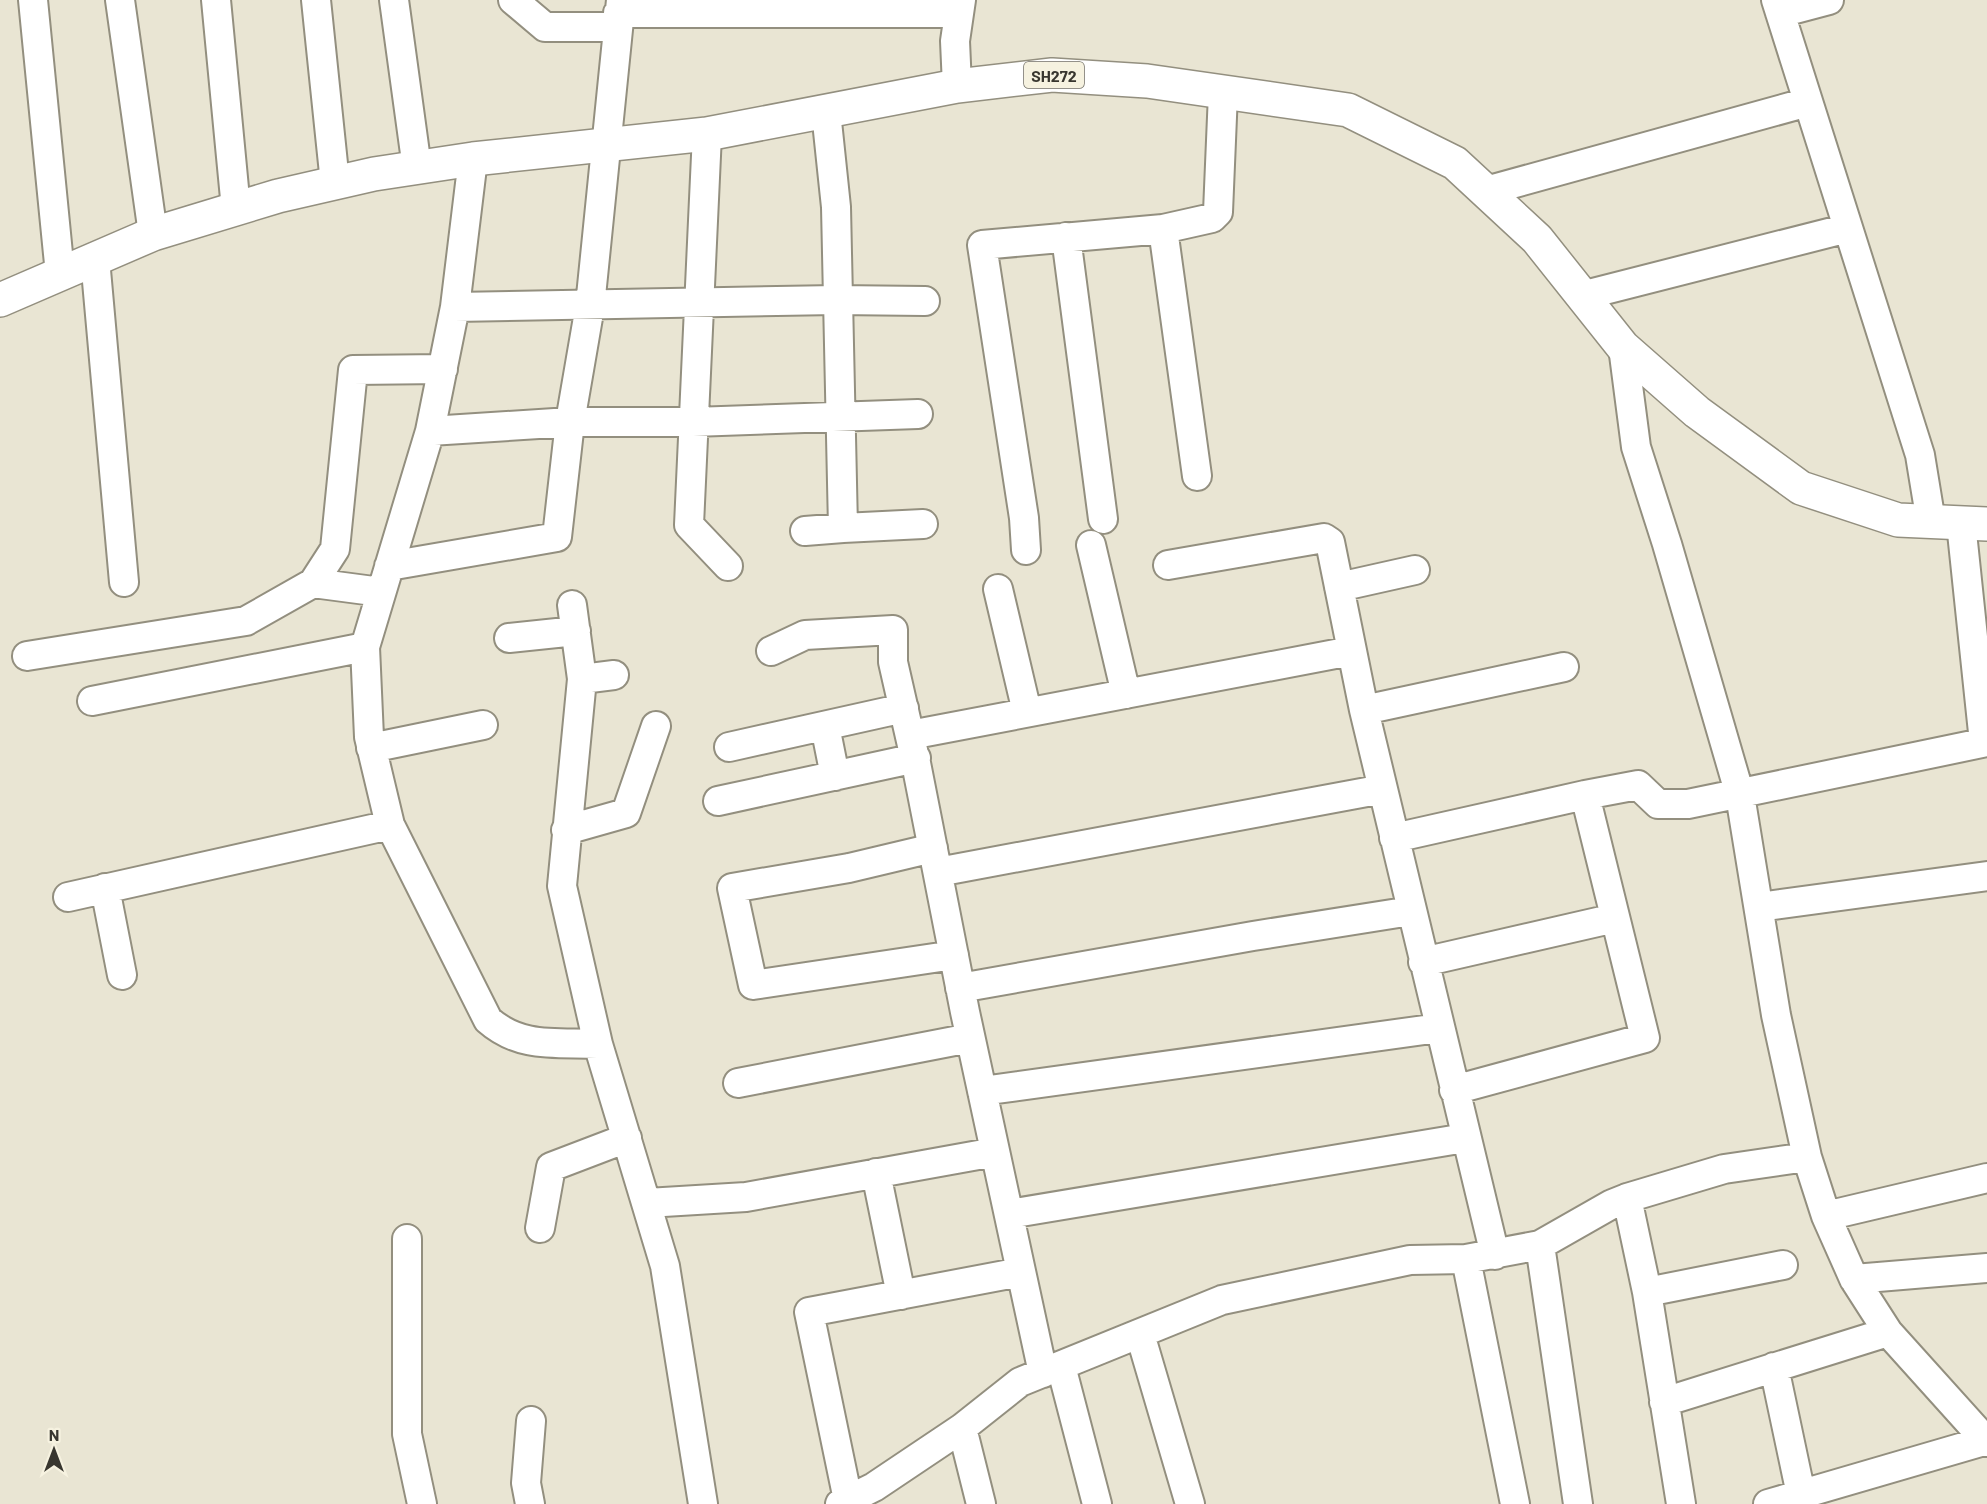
<svg xmlns="http://www.w3.org/2000/svg" width="1987" height="1504" font-family="Barlow,sans-serif">
<style>
.lines{fill:none;stroke-linecap:round;stroke-linejoin:round}
.minor-casing{stroke:#938f7f;stroke-width:32}
.major-casing{stroke:#938f7f;stroke-width:36}
.minor{stroke:#fff;stroke-width:28}
.major{stroke:#fff;stroke-width:33}
.labels{text-anchor:middle;dominant-baseline:central;stroke-width:4.5;stroke-linejoin:round;paint-order:stroke}
.shield{fill:#f6f2e0;stroke:#716e64;stroke-width:1.5}
.shield-label{font-size:16px;font-weight:bold;fill:#38362f}
</style>
<rect width="100%" height="100%" fill="#e9e5d3"/>
<g class="lines">
<defs>
<path id="minor" d="M 33,0 L 60,274
M 120,0 L 153,234
M 216,0 L 236,209
M 316,0 L 335,183
M 394,0 L 417,168
M 513,0 L 545,27 L 617,27
M 1776,0 L 1920,455 L 1931,522
M 618,13 L 959,13
M 1780,13 L 1829,0
M 957,86 L 955,41 L 961,0
M 826,112 L 836,207 L 843,528 L 923,524
M 707,134 L 689,525 L 728,566
M 473,159 L 455,307 L 430,431 L 365,647 L 369,737 L 390,825 L 488,1020 C 521,1049 557,1042 598,1044 L 562,886 L 582,679 L 572,605
M 1486,191 L 1808,102
M 1163,229 L 1197,476
M 1066,237 L 1103,519
M 95,259 L 124,582
M 1581,296 L 1848,228
M 455,307 L 836,300 L 925,301
M 1623,347 L 1636,447 L 1667,544 L 1740,795 L 1776,1015 L 1807,1157 L 1826,1216 L 1854,1279 L 1888,1332 L 1987,1442
M 430,431 L 570,422 L 693,422 L 918,414
M 1961,523 L 1984,742
M 805,531 L 843,528
M 1091,545 L 1126,694
M 1026,550 L 1024,518 L 982,245 L 1163,229 L 1212,218 L 1218,212 L 1223,93
M 1168,565 L 1324,538 L 1330,542 L 1364,710 L 1495,1255
M 389,566 L 557,537 L 570,422 L 590,306 L 621,0
M 313,583 L 381,592
M 1339,587 L 1415,570
M 998,589 L 1027,712
M 509,638 L 576,631
M 771,651 L 805,635 L 893,630 L 893,662 L 916,763 L 965,1012 L 1043,1373
M 27,656 L 246,621 L 313,583 L 335,549 L 353,370 L 443,369
M 582,679 L 614,675
M 92,701 L 365,647
M 1364,710 L 1564,667
M 825,726 L 835,776
M 910,735 L 1351,651
M 729,747 L 904,708
M 371,748 L 483,725
M 718,801 L 916,758
M 566,830 L 626,813 L 656,726
M 1394,838 L 1585,795
M 933,848 L 849,868 L 732,888 L 753,985 L 954,955
M 938,872 L 1383,789
M 105,888 L 122,975
M 68,897 L 390,825
M 1759,907 L 1987,876
M 1423,962 L 1615,918
M 960,988 L 1253,936 L 1411,911
M 598,1044 L 665,1266 L 703,1504
M 738,1083 L 970,1038
M 1454,1090 L 1645,1038 L 1585,795 L 1638,785 L 1658,804 L 1688,804 L 1987,742
M 982,1091 L 1439,1028
M 876,1173 L 901,1295
M 1627,1198 L 1647,1292 L 1681,1504
M 647,1203 L 746,1197 L 995,1152
M 1009,1214 L 1465,1138
M 1826,1216 L 1987,1178
M 540,1228 L 551,1167 L 627,1138
M 407,1239 L 407,1434 L 422,1504
M 1540,1245 L 1578,1504
M 1466,1259 L 1515,1504
M 1854,1279 L 1987,1268
M 1647,1292 L 1783,1265
M 1140,1334 L 1190,1504
M 1061,1366 L 1097,1504
M 1774,1367 L 1803,1504
M 1664,1402 L 1888,1332
M 962,1428 L 981,1504
M 848,1500 L 809,1312 L 1021,1272
M 530,1504 L 526,1483 L 531,1421
M 840,1504 L 874,1487 L 962,1428 L 1020,1382 L 1222,1300 L 1410,1260 L 1466,1259 L 1540,1245 L 1612,1204 L 1627,1198 L 1724,1169 L 1807,1157
M 1768,1504 L 1984,1441"/>
<path id="major" d="M 0,300 L 153,234 L 278,196 L 374,174 L 473,159 L 707,134 L 957,86 L 1052,75 L 1147,81 L 1348,110 L 1455,163 L 1537,239 L 1623,347 L 1697,412 L 1801,488 L 1898,520 L 1987,524"/>
</defs>
<!-- minor casing -->
<use href="#minor" class="minor-casing"/>
<!-- major casing -->
<use href="#major" class="major-casing"/>
<!-- minor -->
<use href="#minor" class="minor"/>
<!-- major -->
<use href="#major" class="major"/>
</g>
<g class="labels">
<!-- shield labels -->
<rect class="shield" x="1024" y="62" width="60" height="26" rx="4.5"/>
<g class="shield-label">
<text x="1054" y="75">SH272</text>
</g>
</g>
<!-- north arrow -->
<g transform="translate(54 1450)" stroke="#f6f2e0" stroke-width="4.5" paint-order="stroke">
<path d="M0-4.5L10 22L0 15L-10 22Z" fill="#38362f"/>
<text y="-9" font-size="16" font-weight="bold" text-anchor="middle" fill="#38362f">N</text>
</g>
</svg>
